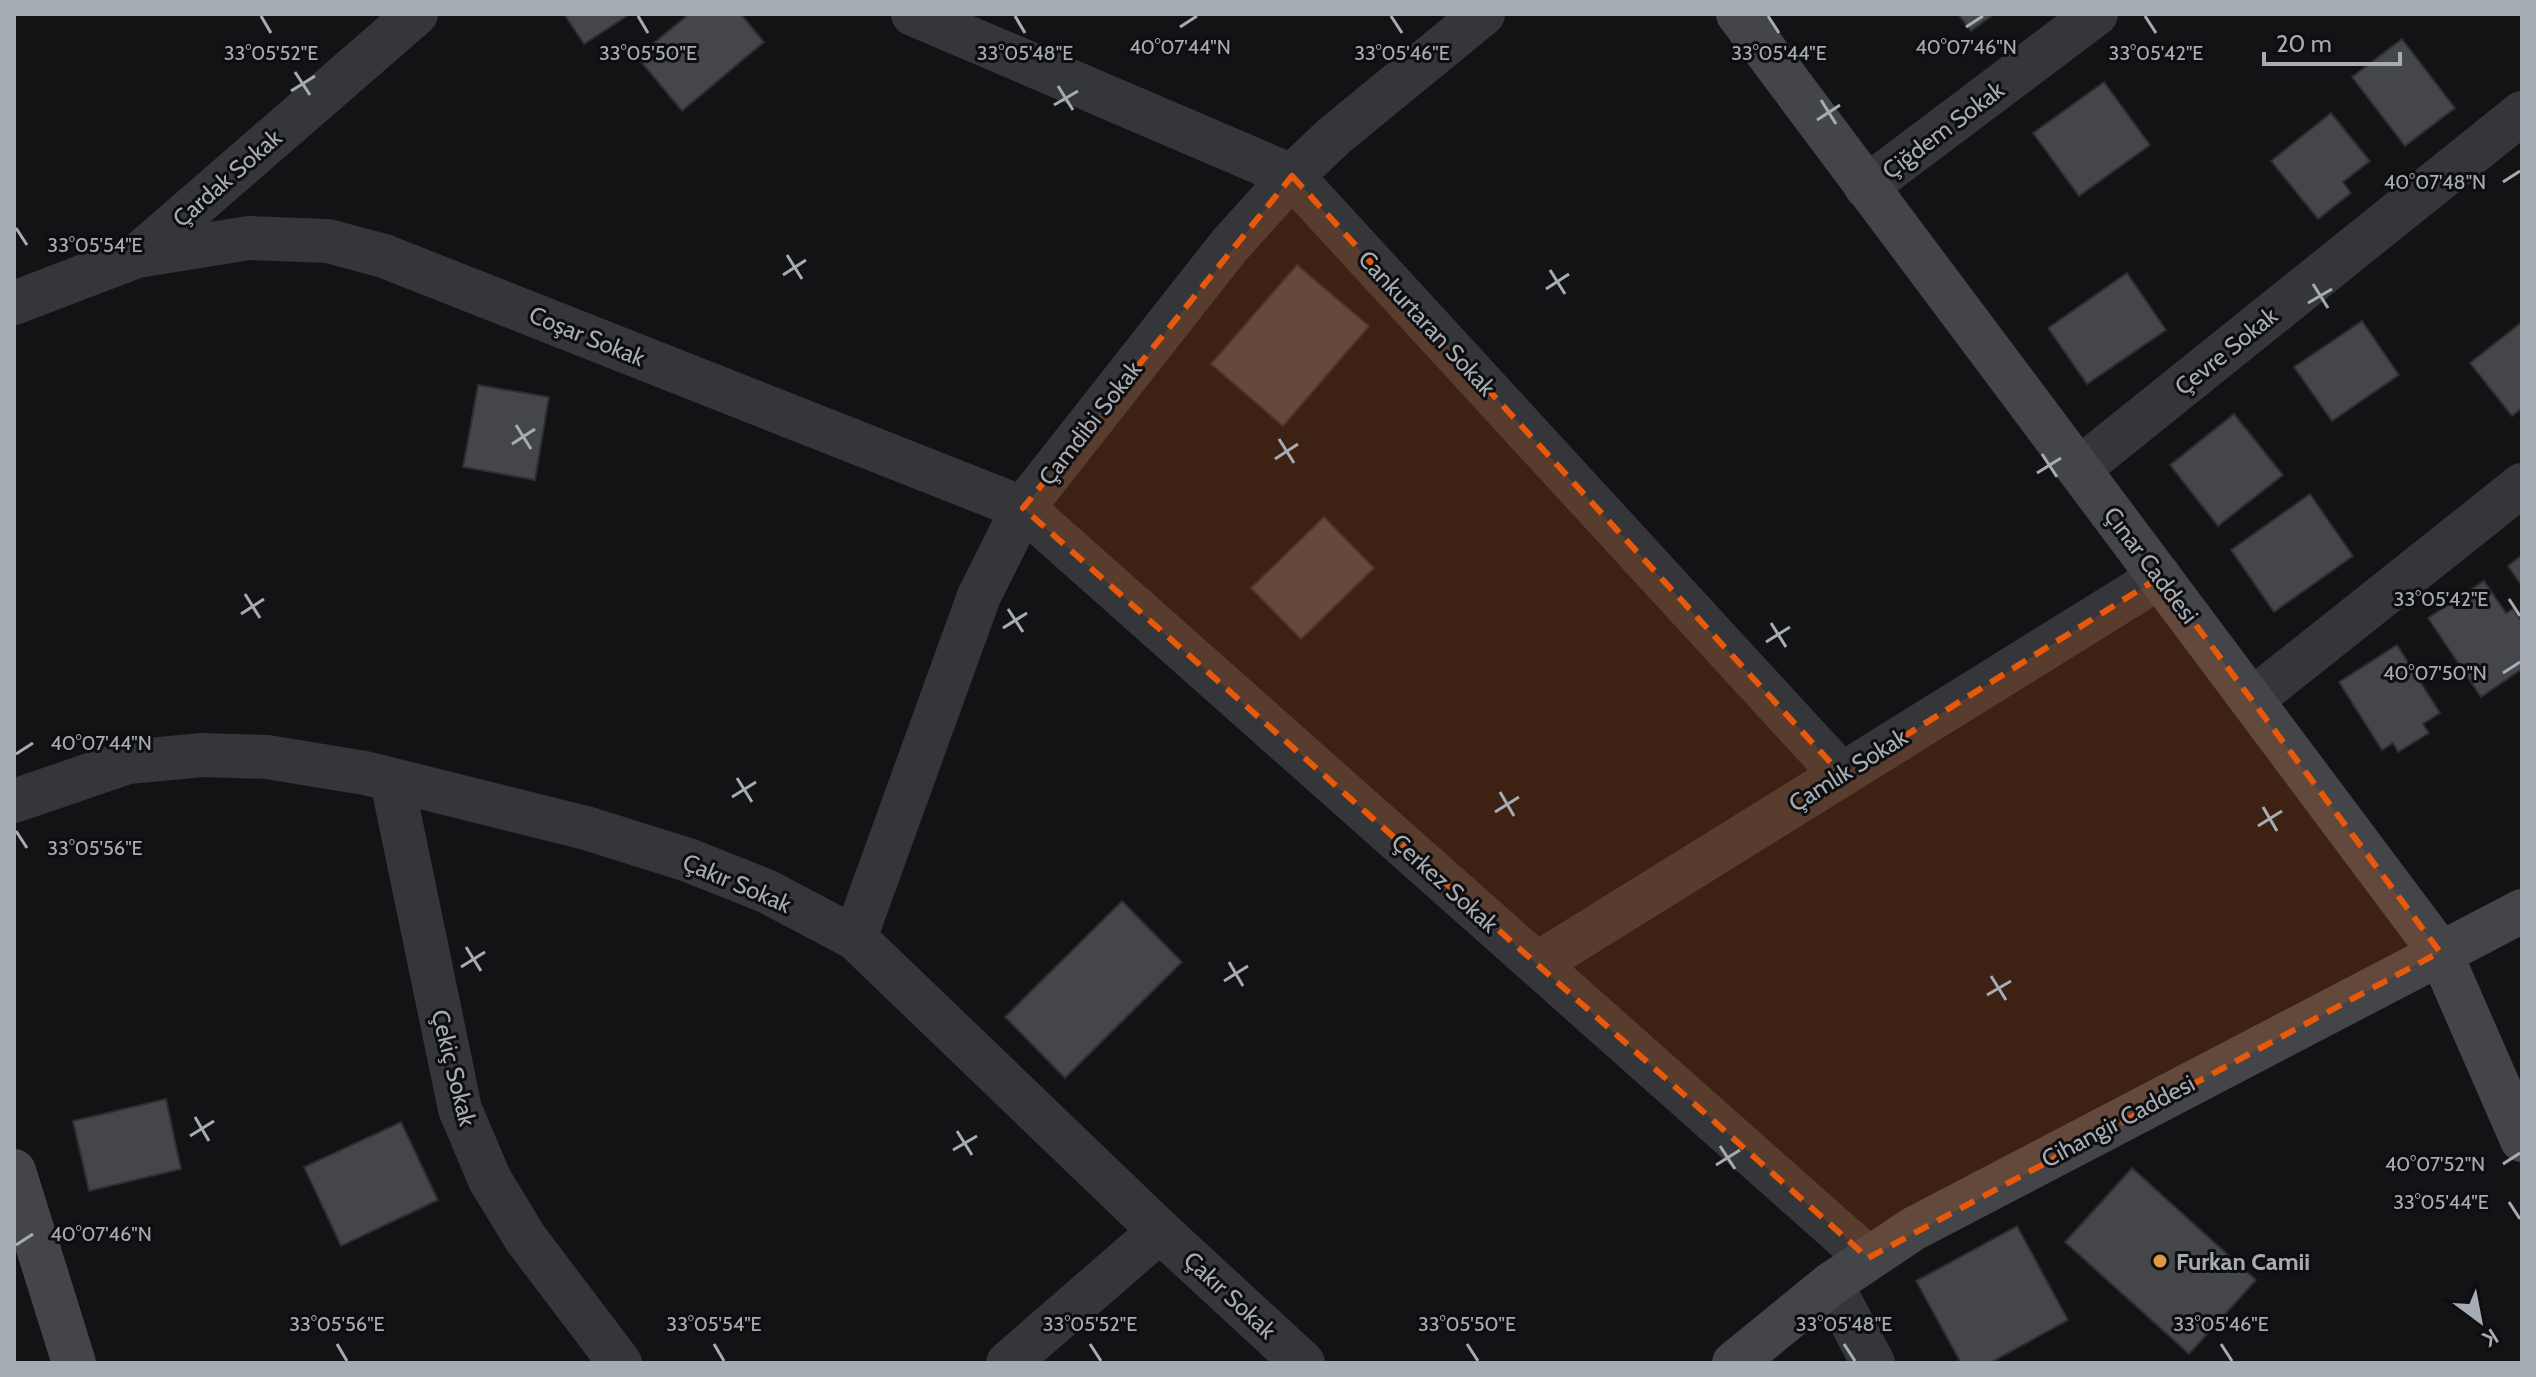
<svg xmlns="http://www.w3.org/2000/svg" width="2536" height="1377" font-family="Cabin,sans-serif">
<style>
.building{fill:#454649;stroke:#2d2e30;stroke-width:2}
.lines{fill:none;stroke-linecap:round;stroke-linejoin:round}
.street{stroke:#353639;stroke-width:44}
.secondary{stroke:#434549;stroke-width:44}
.marked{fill:#e8590c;fill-opacity:0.2;stroke:#e8590c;stroke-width:6;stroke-dasharray:16 10;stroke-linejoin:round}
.ticks{fill:none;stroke:#a6acb3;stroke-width:3}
.poi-dot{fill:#de9942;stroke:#0e0e10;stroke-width:3}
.labels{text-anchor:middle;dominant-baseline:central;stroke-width:6;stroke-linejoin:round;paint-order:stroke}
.street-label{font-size:24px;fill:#a6acb3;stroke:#0e0e10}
.poi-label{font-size:24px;font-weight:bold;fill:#a6acb3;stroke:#0e0e10;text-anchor:start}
.ticks-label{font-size:20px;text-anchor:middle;fill:#a6acb3;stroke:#0e0e10;stroke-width:6;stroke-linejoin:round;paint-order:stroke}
</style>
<rect width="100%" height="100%" fill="#131315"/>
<!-- building -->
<path class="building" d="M 564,14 L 630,14 L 584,44 Z
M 689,14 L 741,14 L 764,42 L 682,111 L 637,57 Z
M 1958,14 L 1994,14 L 1971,31 Z
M 2402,39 L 2455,108 L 2405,146 L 2352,77 Z
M 2104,82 L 2150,145 L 2079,196 L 2033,133 Z
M 2331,113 L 2370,161 L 2343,182 L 2351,193 L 2318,219 L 2271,161 Z
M 1297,265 L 1369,326 L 1283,426 L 1211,364 Z
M 2127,273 L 2166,330 L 2087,384 L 2048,328 Z
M 2362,321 L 2399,375 L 2332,421 L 2294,367 Z
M 2522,322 L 2522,408 L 2512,416 L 2470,363 Z
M 478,385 L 549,397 L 535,480 L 463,467 Z
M 2234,414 L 2283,475 L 2218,526 L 2170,465 Z
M 2310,494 L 2353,556 L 2274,612 L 2231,550 Z
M 1324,517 L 1374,568 L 1301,639 L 1251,588 Z
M 2522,555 L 2522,586 L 2508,566 Z
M 2484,581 L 2506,613 L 2513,609 L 2522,622 L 2522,669 L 2481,697 L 2428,618 Z
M 2397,645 L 2440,713 L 2423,724 L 2429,733 L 2398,752 L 2393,743 L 2382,750 L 2339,682 Z
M 1122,901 L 1182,962 L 1065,1078 L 1005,1017 Z
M 166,1099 L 181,1169 L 89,1191 L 73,1121 Z
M 401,1122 L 438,1200 L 341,1246 L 304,1167 Z
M 2132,1168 L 2256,1280 L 2189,1354 L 2065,1242 Z
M 2017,1226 L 2068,1320 L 1990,1363 L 1961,1363 L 1916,1281 Z"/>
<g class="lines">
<!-- street -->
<path class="street" d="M 913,14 L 1292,176 L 1842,775
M 1866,187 L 2096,14
M 137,256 L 249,238 L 328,241 L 384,256 L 1023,508 L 1868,1258
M 14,303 L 137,256 L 416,14
M 2079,469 L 2522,113
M 2253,699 L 2522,485
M 392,781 L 460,1109 L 490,1180 L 526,1239 L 620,1363
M 14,801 L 128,762 L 203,755 L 267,757 L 365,773 L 586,828 L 688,860 L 766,891 L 855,938 L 1160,1231 L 1303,1363
M 855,938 L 979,596 L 1023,508 L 1229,246 L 1292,176 L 1334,136 L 1483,14
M 1537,964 L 2160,577
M 1831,1284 L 1873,1363
M 1008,1363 L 1160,1231"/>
<!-- secondary -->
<path class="secondary" d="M 1738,14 L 2440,952 L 2522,1140
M 14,1171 L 74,1363
M 1734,1363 L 1831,1284 L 1913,1229 L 2522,911"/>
</g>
<!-- marked area -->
<path class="marked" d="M 1292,176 L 1842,775 L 2160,577 L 2440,952 L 1868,1258 L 1023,508 Z"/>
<!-- ticks -->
<path class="ticks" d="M 261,16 L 271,33M 638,16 L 648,33M 1015,16 L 1025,33M 1391,16 L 1402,33M 1768,16 L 1779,33M 2145,16 L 2156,33M 1180,27 L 1197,16M 1966,27 L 1983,16M 295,72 L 310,95M 1058,86 L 1073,110M 291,91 L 315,76M 1821,100 L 1836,124M 1054,105 L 1078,91M 1817,120 L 1840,105M 2503,182 L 2520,171M 16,228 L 27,245M 787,255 L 802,279M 1550,270 L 1565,294M 783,275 L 806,260M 2313,284 L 2328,308M 1546,289 L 1569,274M 2308,303 L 2332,289M 516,425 L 531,449M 1279,439 L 1294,463M 512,444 L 535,429M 2042,454 L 2057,477M 1275,459 L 1298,444M 2037,473 L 2061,458M 245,594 L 260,618M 2509,599 L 2520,616M 1008,609 L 1023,632M 241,614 L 264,599M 1771,623 L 1786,647M 1003,628 L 1027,613M 1766,642 L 1790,627M 2503,673 L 2520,662M 16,754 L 33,743M 737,778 L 752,802M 1500,792 L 1514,816M 732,797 L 756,782M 2263,807 L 2277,831M 1495,812 L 1519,797M 2258,826 L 2282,811M 16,831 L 27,848M 466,947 L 481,971M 1229,962 L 1243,986M 461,967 L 485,952M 1991,976 L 2006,1000M 1224,981 L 1248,966M 1987,995 L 2011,981M 195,1117 L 209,1141M 957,1131 L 972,1155M 190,1136 L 214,1121M 1720,1146 L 1735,1169M 953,1150 L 977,1136M 2503,1164 L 2520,1153M 1716,1165 L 1740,1150M 2509,1202 L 2520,1219M 16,1245 L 33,1234M 337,1344 L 347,1361M 714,1344 L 724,1361M 1090,1344 L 1101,1361M 1467,1344 L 1478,1361M 1844,1344 L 1855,1361M 2221,1344 L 2232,1361"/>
<!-- markers -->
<circle class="poi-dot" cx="2160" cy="1261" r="8"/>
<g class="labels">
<!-- street labels -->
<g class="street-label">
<text transform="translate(1943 130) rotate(-37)">Çiğdem Sokak</text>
<text transform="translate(227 178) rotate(-41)">Çardak Sokak</text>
<text transform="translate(1427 323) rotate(47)">Cankurtaran Sokak</text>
<text transform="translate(587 336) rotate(22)">Coşar Sokak</text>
<text transform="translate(2226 351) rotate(-39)">Çevre Sokak</text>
<text transform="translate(1090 423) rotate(-52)">Çamdibi Sokak</text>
<text transform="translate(2151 565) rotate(53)">Çınar Caddesi</text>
<text transform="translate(1848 770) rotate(-32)">Çamlık Sokak</text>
<text transform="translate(737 883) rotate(23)">Çakır Sokak</text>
<text transform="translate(1445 883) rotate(42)">Çerkez Sokak</text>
<text transform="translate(454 1068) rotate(76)">Çekiç Sokak</text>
<text transform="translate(2118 1121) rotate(-28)">Cihangir Caddesi</text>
<text transform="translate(1230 1295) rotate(43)">Çakır Sokak</text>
</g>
<!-- poi labels -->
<g class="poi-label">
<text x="2176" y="1261">Furkan Camii</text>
</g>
</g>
<g class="ticks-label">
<text x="1180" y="54">40°07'44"N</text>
<text x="1966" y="54">40°07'46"N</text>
<text x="2156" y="60">33°05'42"E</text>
<text x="271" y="60">33°05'52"E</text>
<text x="648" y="60">33°05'50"E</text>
<text x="1025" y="60">33°05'48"E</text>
<text x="1402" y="60">33°05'46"E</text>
<text x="1779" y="60">33°05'44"E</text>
<text x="2435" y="189">40°07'48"N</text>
<text x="95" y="252">33°05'54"E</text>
<text x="2441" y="606">33°05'42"E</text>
<text x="2435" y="680">40°07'50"N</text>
<text x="101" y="750">40°07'44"N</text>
<text x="95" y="855">33°05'56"E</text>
<text x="2435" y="1171">40°07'52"N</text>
<text x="2441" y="1209">33°05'44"E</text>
<text x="101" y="1241">40°07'46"N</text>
<text x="337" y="1331">33°05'56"E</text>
<text x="714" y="1331">33°05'54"E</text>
<text x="1090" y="1331">33°05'52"E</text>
<text x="1467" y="1331">33°05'50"E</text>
<text x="1844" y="1331">33°05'48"E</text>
<text x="2221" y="1331">33°05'46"E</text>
</g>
<!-- border -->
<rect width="2536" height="1377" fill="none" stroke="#a6acb3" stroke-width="32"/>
<!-- north arrow -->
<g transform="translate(2480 1321) rotate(148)" stroke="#0e0e10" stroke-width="6" paint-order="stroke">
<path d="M0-6L14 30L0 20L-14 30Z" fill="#a6acb3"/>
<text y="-12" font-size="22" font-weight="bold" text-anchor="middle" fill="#a6acb3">K</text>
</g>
<!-- scale -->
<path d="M2264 52v12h136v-12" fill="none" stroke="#a6acb3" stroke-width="4"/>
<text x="2276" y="52" font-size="24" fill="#a6acb3" stroke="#0e0e10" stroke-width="6" paint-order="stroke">20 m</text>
</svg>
